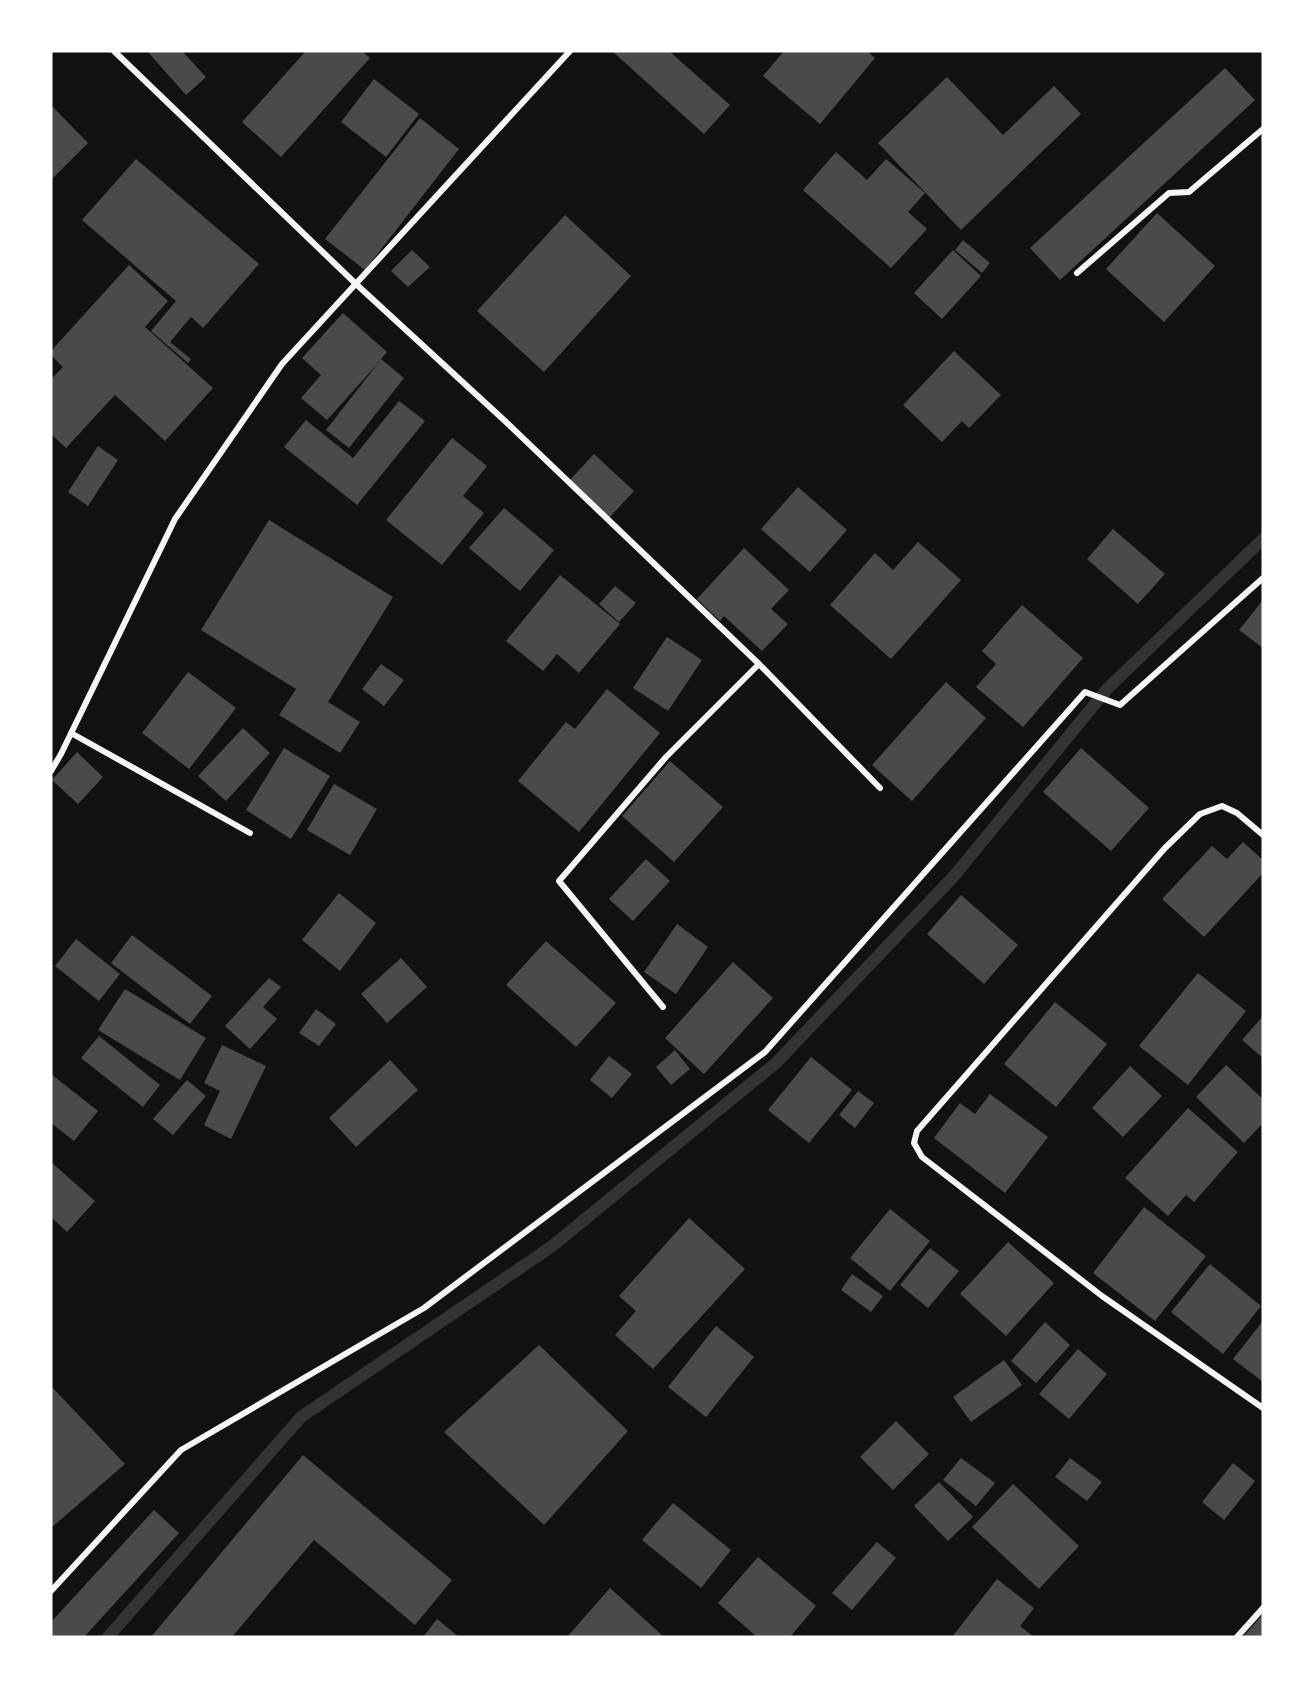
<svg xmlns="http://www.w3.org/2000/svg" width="1314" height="1688" font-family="'PT Sans',sans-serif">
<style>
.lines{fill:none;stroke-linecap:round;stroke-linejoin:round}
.stream{stroke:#333;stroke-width:12}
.building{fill:#4a4a4a}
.minor{stroke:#f5f5f5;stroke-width:6}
</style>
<rect width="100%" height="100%" fill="#111"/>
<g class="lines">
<!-- stream -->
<path class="stream" d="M 108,1637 L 301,1417 L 551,1247 L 776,1063 L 954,876 L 1108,688 L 1263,539"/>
</g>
<!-- building -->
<path class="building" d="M 147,51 L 182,51 L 206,77 L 186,95 Z
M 306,51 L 362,51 L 370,58 L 281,157 L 242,122 Z
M 612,51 L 669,51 L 730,105 L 704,134 Z
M 784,51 L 867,51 L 875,58 L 820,124 L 763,76 Z
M 1225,68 L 1255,100 L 1060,280 L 1030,248 Z
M 947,77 L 1003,135 L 1054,86 L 1081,114 L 961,230 L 878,143 Z
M 374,79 L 419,114 L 386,157 L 341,122 Z
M 51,105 L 88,143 L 51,180 Z
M 420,118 L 459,149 L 365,270 L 325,239 Z
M 836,152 L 867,180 L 886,159 L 925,193 L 908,212 L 927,229 L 891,268 L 803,190 Z
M 136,159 L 259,264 L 203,328 L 191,317 L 170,342 L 191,359 L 188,363 L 151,331 L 176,301 L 82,220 Z
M 1157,213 L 1215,266 L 1164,322 L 1106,269 Z
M 565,215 L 631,276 L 544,372 L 477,311 Z
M 963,240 L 990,263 L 982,273 L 955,250 Z
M 412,250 L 430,267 L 408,287 L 391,271 Z
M 953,250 L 981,276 L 942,319 L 914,293 Z
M 129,265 L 168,301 L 145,327 L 213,388 L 165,441 L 115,395 L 66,448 L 51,434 L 51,379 L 63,367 L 51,355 L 51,351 Z
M 343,313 L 387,352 L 381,359 L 404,378 L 349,448 L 326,430 L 379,362 L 327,420 L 301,398 L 321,375 L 302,358 Z
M 954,351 L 1001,395 L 969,428 L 962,421 L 942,442 L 903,405 Z
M 399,401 L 425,421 L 357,505 L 284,447 L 306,420 L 353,458 Z
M 452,438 L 487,466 L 463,496 L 484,513 L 442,565 L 386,520 Z
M 98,446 L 118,460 L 88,506 L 68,492 Z
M 594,454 L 634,491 L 609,518 L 569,481 Z
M 798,487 L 847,530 L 810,572 L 761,529 Z
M 504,508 L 554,550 L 520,591 L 469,548 Z
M 269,520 L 393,597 L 328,702 L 360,722 L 340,753 L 279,715 L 296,689 L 201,630 Z
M 1113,529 L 1165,574 L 1138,604 L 1087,559 Z
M 918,542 L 961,580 L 891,659 L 830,605 L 875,553 L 893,570 Z
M 744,548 L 789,590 L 771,609 L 788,624 L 762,651 L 724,616 L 720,621 L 697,599 Z
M 560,575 L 620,624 L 579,673 L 557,654 L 543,671 L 506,641 Z
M 615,586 L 636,603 L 619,622 L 599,604 Z
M 1263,600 L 1263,648 L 1239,630 Z
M 1022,605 L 1083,658 L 1023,727 L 976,687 L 996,664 L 982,651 Z
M 667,637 L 702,660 L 668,711 L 633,688 Z
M 381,664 L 404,680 L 384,706 L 362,689 Z
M 188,672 L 236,708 L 189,769 L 142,733 Z
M 946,682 L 986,718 L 912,801 L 872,765 Z
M 607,689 L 660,733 L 579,832 L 518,781 L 566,722 L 575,729 Z
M 243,728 L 270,753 L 226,801 L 198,776 Z
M 284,748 L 330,776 L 291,839 L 246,810 Z
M 1081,748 L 1149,808 L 1111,851 L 1043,792 Z
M 77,752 L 103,777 L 78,804 L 52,780 Z
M 670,761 L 723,807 L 674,862 L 622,816 Z
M 334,784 L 377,809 L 350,855 L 307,830 Z
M 1243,842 L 1263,860 L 1263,873 L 1204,937 L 1162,899 L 1212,846 L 1227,859 Z
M 646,859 L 670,881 L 633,921 L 609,899 Z
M 339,893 L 376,923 L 340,971 L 302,940 Z
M 961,895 L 1018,945 L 984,984 L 927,934 Z
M 677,924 L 708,947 L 676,994 L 644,972 Z
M 132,935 L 212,996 L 190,1024 L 111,963 Z
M 76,939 L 120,974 L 99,1001 L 55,966 Z
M 546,941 L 616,1003 L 576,1047 L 506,985 Z
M 401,958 L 427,987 L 387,1023 L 361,994 Z
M 733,962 L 773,998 L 704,1074 L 665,1038 Z
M 1198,973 L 1246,1011 L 1188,1085 L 1139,1046 Z
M 269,978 L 281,987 L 263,1007 L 277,1019 L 250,1049 L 225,1026 Z
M 125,989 L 206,1038 L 180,1080 L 98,1030 Z
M 1055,1002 L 1107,1044 L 1056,1107 L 1004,1064 Z
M 316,1009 L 336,1024 L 319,1046 L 299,1033 Z
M 1263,1016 L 1263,1058 L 1242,1040 Z
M 99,1036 L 160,1085 L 143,1107 L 81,1058 Z
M 222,1045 L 266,1066 L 231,1139 L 204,1125 L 220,1091 L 204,1083 Z
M 675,1050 L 690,1069 L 671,1085 L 656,1067 Z
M 609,1056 L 632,1074 L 612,1098 L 590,1080 Z
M 811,1057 L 852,1090 L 809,1143 L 768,1110 Z
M 390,1060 L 418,1090 L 356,1147 L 329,1118 Z
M 1226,1065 L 1263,1099 L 1263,1123 L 1244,1143 L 1196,1097 Z
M 1130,1066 L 1162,1096 L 1123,1137 L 1092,1108 Z
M 51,1074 L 98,1111 L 74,1141 L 51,1123 Z
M 187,1080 L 206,1096 L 173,1135 L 153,1119 Z
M 858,1091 L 874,1103 L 855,1128 L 839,1115 Z
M 990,1094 L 1048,1137 L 1005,1193 L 934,1138 L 960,1103 L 975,1114 Z
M 1188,1108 L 1238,1152 L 1194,1202 L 1186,1195 L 1168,1216 L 1125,1178 Z
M 51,1162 L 95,1201 L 67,1232 L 51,1217 Z
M 1144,1207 L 1206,1256 L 1155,1321 L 1093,1273 Z
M 890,1209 L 930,1241 L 890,1291 L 850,1258 Z
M 689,1218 L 745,1269 L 653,1369 L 615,1335 L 636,1311 L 619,1296 Z
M 1008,1242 L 1054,1283 L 1006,1336 L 960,1294 Z
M 930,1248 L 959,1271 L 928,1308 L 900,1285 Z
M 1210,1264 L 1261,1306 L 1223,1354 L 1171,1312 Z
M 852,1274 L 883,1296 L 871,1312 L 841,1290 Z
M 1263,1321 L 1263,1382 L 1233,1359 Z
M 1045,1322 L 1070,1345 L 1036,1383 L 1011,1361 Z
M 716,1326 L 754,1357 L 706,1417 L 668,1387 Z
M 539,1345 L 628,1431 L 544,1525 L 444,1432 Z
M 1078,1349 L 1107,1374 L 1069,1419 L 1039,1394 Z
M 1004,1360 L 1022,1385 L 971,1422 L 953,1397 Z
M 51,1386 L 125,1464 L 51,1528 Z
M 896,1421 L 929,1454 L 893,1490 L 860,1457 Z
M 303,1455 L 452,1580 L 415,1625 L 314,1540 L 232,1637 L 151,1637 Z
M 961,1458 L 995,1483 L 976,1506 L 943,1480 Z
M 1070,1458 L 1102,1482 L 1087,1501 L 1055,1477 Z
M 1233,1463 L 1255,1481 L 1224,1520 L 1202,1502 Z
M 939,1482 L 973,1517 L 948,1541 L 914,1506 Z
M 1013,1484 L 1079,1546 L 1039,1589 L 972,1527 Z
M 673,1503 L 731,1550 L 701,1588 L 642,1540 Z
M 154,1510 L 179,1533 L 84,1637 L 51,1637 L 51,1622 Z
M 877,1542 L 896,1558 L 852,1610 L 832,1593 Z
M 758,1557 L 816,1606 L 790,1637 L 757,1637 L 718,1603 Z
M 997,1579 L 1034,1608 L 1020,1626 L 1034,1637 L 952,1637 Z
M 610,1588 L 664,1637 L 567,1637 Z
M 1263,1614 L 1263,1637 L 1243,1637 Z
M 437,1619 L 459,1637 L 423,1637 Z"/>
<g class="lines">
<!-- minor -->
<path class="minor" d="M 114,51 L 356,284 L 505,421 L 759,664 L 880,788
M 1077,273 L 1169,193 L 1189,192 L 1263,129
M 71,733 L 250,833
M 51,771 L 61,754 L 175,519 L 282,364 L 570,51
M 1263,835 L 1237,813 L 1222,806 L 1200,814 L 1165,848 L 917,1131 L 914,1143 L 922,1157 L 1102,1296 L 1263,1408
M 663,1007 L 559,881 L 666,757 L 759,664
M 51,1591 L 181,1450 L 424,1308 L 765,1052 L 1085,692 L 1120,705 L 1263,578
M 1237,1637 L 1263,1608"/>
</g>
<!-- border -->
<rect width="1314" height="1688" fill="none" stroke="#ffffff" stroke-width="105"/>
</svg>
